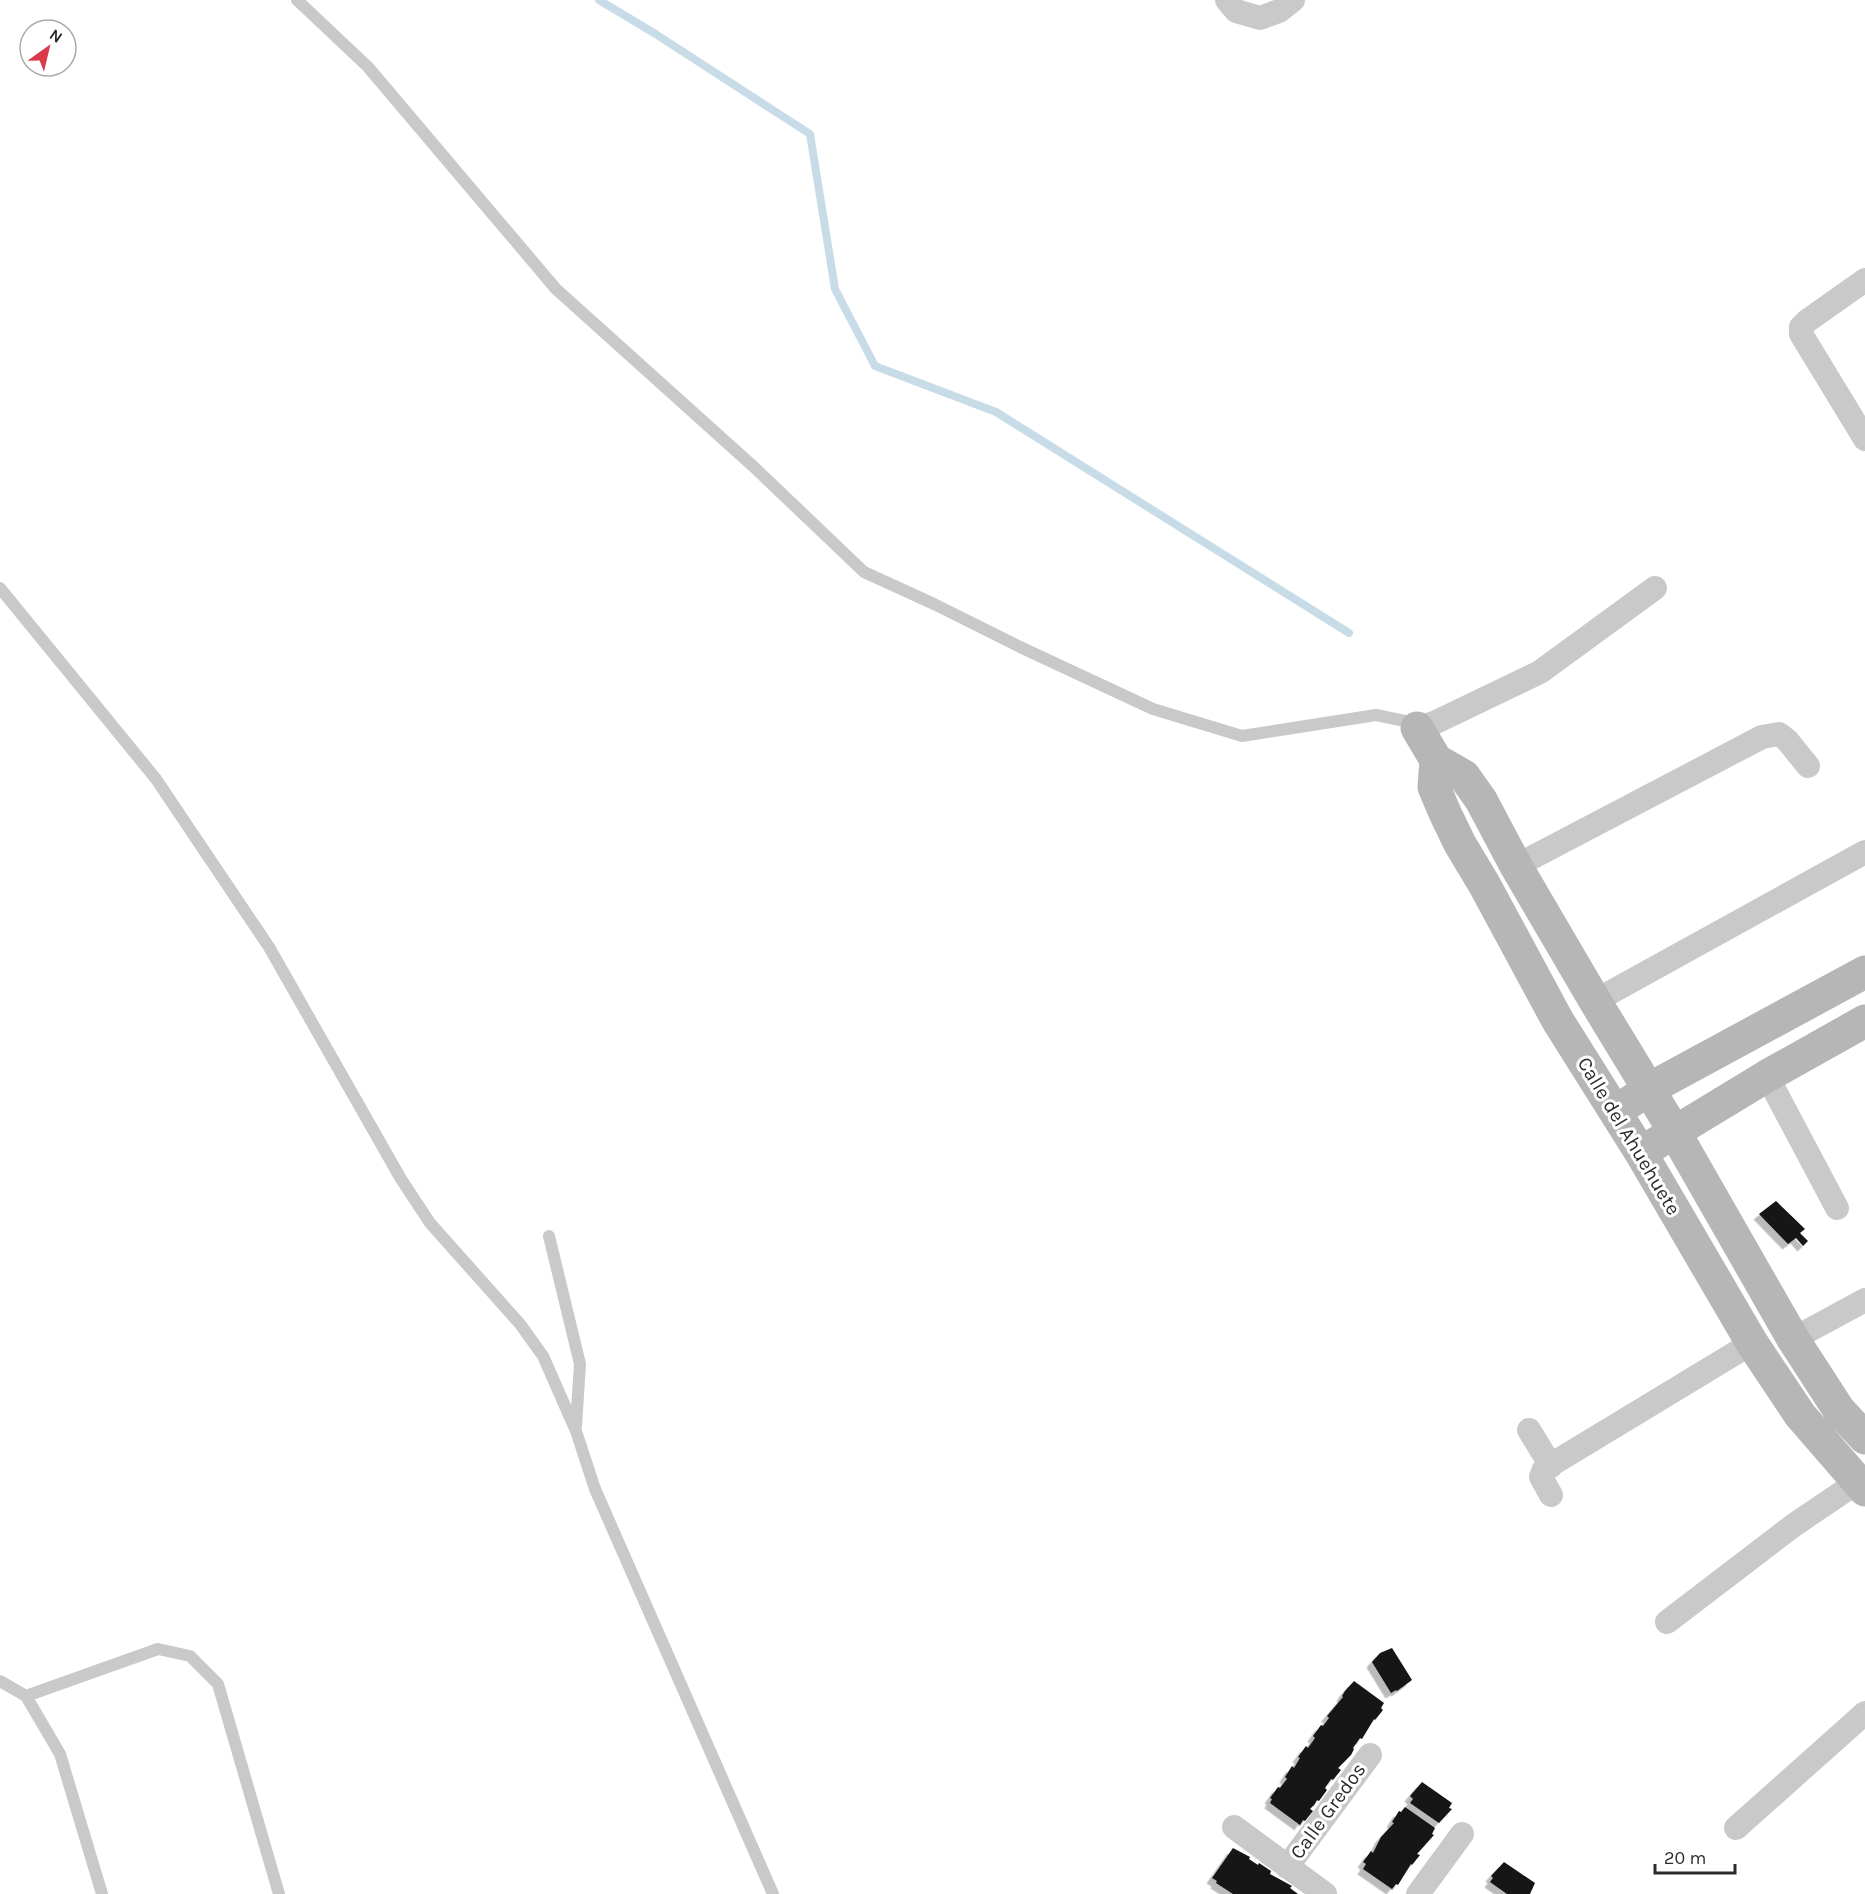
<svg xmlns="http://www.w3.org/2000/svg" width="1865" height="1894" font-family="Karla,sans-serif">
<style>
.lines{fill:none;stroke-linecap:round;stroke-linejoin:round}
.stream{stroke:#c8dce8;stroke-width:8}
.building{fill:#131313;filter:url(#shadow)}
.lane{stroke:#c9c9c9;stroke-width:12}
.street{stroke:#c9c9c9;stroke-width:24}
.secondary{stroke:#b6b6b6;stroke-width:33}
.labels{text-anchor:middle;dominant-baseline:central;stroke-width:6;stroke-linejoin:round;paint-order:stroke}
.street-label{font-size:20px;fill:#2c2c2c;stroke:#fff}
</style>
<defs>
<filter id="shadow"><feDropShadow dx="-5.5" dy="5.5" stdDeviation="0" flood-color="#0004"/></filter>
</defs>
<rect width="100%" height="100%" fill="#fff"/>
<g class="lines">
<!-- stream -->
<path class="stream" d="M 599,0 L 654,33 L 810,134 L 835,289 L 875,366 L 996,412 L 1349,633"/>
</g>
<!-- building -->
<path class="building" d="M 1776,1201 L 1805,1229 L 1800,1233 L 1808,1241 L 1803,1246 L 1796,1238 L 1788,1244 L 1759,1214 Z
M 1392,1648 L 1412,1680 L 1397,1691 L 1396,1690 L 1391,1693 L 1372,1662 L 1380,1653 Z
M 1354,1681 L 1384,1703 L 1381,1708 L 1383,1710 L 1375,1720 L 1374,1719 L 1362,1739 L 1360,1738 L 1353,1748 L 1354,1749 L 1351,1755 L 1338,1768 L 1341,1770 L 1333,1780 L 1331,1779 L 1325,1788 L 1327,1790 L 1319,1801 L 1317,1800 L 1314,1805 L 1310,1809 L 1313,1811 L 1305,1821 L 1303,1820 L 1300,1825 L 1270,1803 L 1272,1799 L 1270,1798 L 1278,1787 L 1280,1788 L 1283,1784 L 1287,1779 L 1285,1777 L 1292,1766 L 1294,1768 L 1300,1758 L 1298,1757 L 1306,1746 L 1308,1748 L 1315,1738 L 1313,1736 L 1321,1725 L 1323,1726 L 1329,1718 L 1327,1716 L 1343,1697 L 1342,1696 L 1345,1691 Z
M 1422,1782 L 1452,1803 L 1449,1808 L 1452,1809 L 1439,1823 L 1410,1803 L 1413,1799 L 1410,1796 Z
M 1405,1807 L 1435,1828 L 1432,1834 L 1434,1835 L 1417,1854 L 1420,1855 L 1412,1865 L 1411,1864 L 1398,1885 L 1396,1884 L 1392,1889 L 1363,1869 L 1366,1864 L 1363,1862 L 1371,1851 L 1373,1853 L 1381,1837 L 1394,1823 L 1392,1822 L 1399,1811 L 1401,1812 Z
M 1233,1848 L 1250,1857 L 1249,1859 L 1258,1865 L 1259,1863 L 1271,1871 L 1270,1874 L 1292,1886 L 1290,1888 L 1298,1894 L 1233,1894 L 1216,1883 L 1217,1881 L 1212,1878 Z
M 1504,1862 L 1535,1883 L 1530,1894 L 1507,1894 L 1490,1882 L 1493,1878 L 1491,1876 Z"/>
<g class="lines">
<!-- lane -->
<path class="lane" d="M 297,0 L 368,67 L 556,289 L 755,468 L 864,572 L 934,604 L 1020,647 L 1153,709 L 1242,736 L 1376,715 L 1405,721 L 1416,728
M 0,588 L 156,779 L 269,947 L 401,1179 L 430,1223 L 520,1324 L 543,1356 L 576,1431 L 595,1489 L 773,1894
M 549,1236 L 580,1364 L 576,1426
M 0,1681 L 26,1696 L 60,1754 L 102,1894
M 26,1696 L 158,1649 L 190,1656 L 218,1684 L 279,1894"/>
<!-- street -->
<path class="street" d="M 1227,0 L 1236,11 L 1260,18 L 1279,11 L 1293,0
M 1865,280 L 1807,321 L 1801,327 L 1801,334 L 1865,439
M 1417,728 L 1434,723 L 1540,672 L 1655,588
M 1516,866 L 1762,737 L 1779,734 L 1787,740 L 1808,766
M 1595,1001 L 1865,852
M 1767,1076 L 1837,1208
M 1793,1339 L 1865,1300
M 1529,1430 L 1551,1466
M 1551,1495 L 1541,1477 L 1544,1469 L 1752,1343
M 1667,1622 L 1794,1525 L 1865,1477
M 1234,1827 L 1325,1894
M 1736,1828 L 1865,1713
M 1287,1867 L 1370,1755
M 1418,1894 L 1462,1834"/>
<!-- secondary -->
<path class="secondary" d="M 1417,728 L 1436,760 L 1464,776 L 1481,800 L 1516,866 L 1595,1001 L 1674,1131 L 1793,1339 L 1839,1410 L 1865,1438
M 1436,760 L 1434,787 L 1445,813 L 1460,844 L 1484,884 L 1558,1021 L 1641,1153 L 1752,1343 L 1800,1415 L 1865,1490
M 1630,1102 L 1649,1089 L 1865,972
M 1655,1144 L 1767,1076 L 1865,1021"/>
</g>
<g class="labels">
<!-- street labels -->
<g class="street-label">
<text transform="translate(1629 1136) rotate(59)">Calle del Ahuehuete</text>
<text transform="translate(1328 1811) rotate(-54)">Calle Gredos</text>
</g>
</g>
<!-- north arrow -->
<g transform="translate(48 48) rotate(34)"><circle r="28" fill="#ffffff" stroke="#ababab" stroke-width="1.5"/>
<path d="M0-4.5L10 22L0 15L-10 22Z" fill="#d83a4a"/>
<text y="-9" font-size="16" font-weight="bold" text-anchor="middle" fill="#2c2c2c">N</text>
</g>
<!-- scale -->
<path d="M1655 1864v9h80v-9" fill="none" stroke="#2c2c2c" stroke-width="3"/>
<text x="1664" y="1864" font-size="18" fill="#2c2c2c" stroke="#ffffff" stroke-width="4.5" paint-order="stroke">20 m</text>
</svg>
